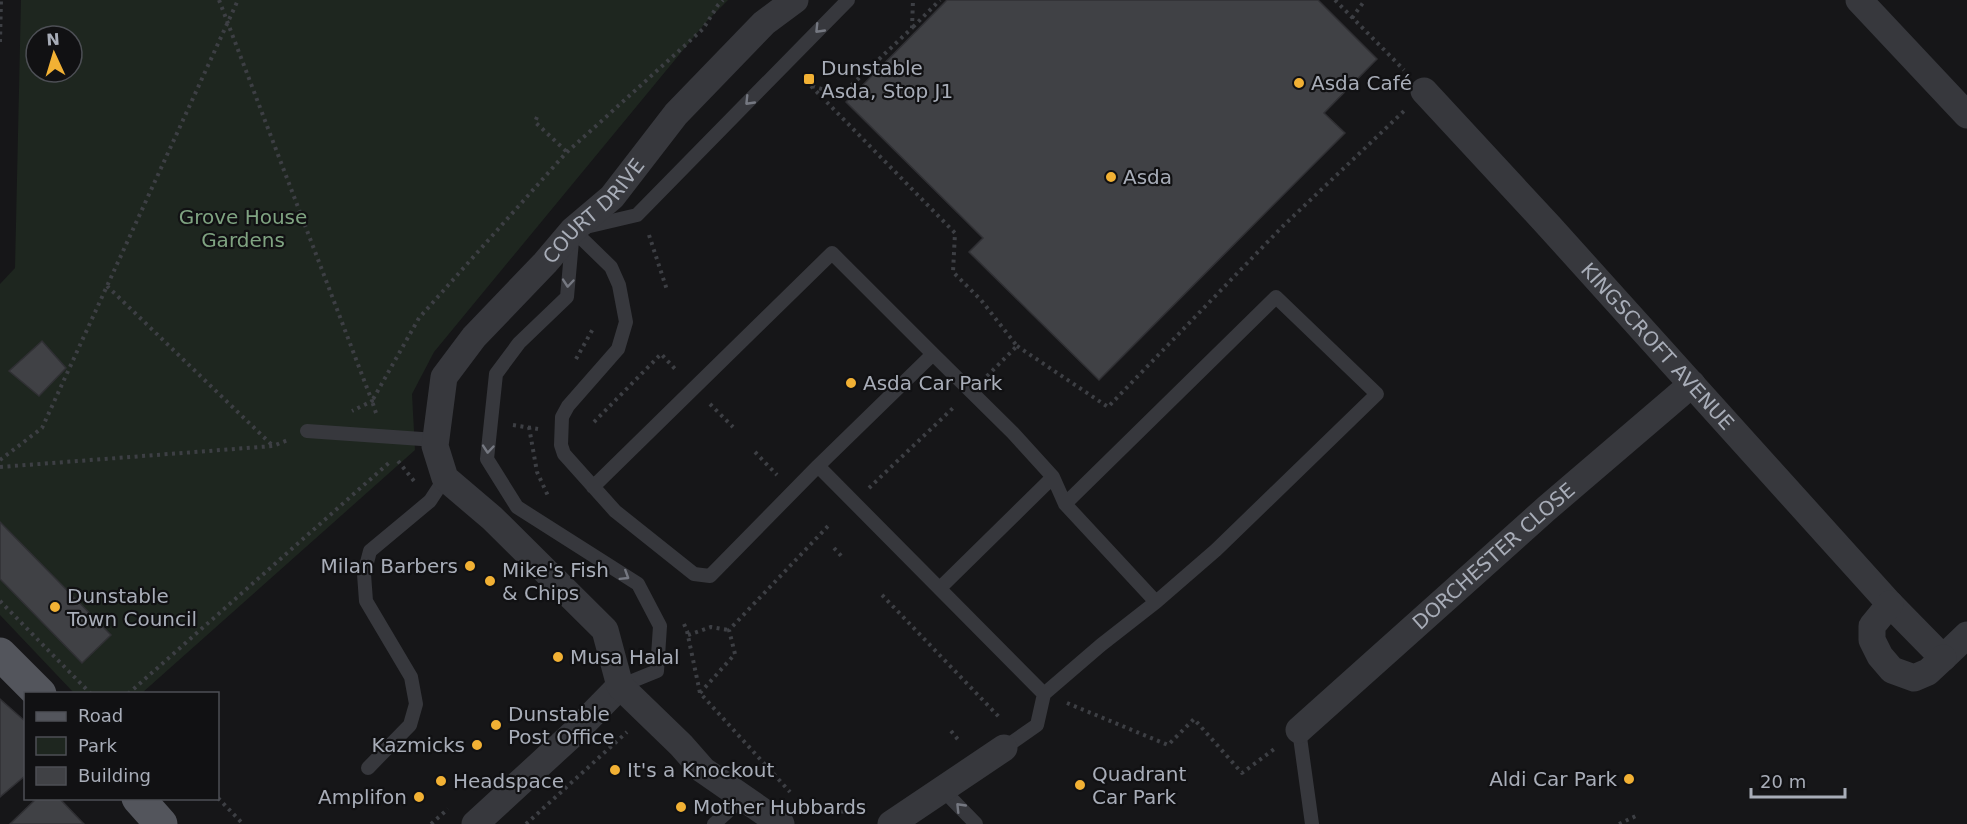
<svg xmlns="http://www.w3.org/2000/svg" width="1967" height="824" font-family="'DejaVu Sans',sans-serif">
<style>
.green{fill:#1e261f;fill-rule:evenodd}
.building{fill:#404145;stroke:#303034;stroke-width:1.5}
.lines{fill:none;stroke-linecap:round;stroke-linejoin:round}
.path{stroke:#3d3f44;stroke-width:4;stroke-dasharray:3 4.5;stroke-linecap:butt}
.lane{stroke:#37383d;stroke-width:14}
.street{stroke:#37383d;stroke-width:27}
.primary{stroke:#53555c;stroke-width:33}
.oneway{stroke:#757881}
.poi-dot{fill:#f2b134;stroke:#111113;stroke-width:2}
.labels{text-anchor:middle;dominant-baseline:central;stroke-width:4.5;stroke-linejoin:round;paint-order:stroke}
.poi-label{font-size:20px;fill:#a8adb8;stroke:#111113;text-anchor:start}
.street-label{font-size:20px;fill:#a8adb8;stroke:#111113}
.park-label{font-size:20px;fill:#7fa381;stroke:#111113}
</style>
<rect width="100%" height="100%" fill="#161618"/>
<!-- green -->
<path class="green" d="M 21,0 L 728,0 L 707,21 L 434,352 L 412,394 L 415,450 L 142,693 L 74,693 L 0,615 L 0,284 L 15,268 ZM 36,36 L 72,36 L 72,72 L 36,72 Z"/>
<!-- building -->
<path class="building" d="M 947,0 L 1318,0 L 1377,59 L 1324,113 L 1345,133 L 1099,380 L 969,252 L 983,238 L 846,102 Z
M 42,341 L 66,368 L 39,396 L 9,371 Z
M 0,522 L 111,635 L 82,663 L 0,579 Z
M 0,699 L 26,722 L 26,775 L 0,797 Z
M 37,798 L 59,798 L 84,824 L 10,824 Z"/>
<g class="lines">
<!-- path -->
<path class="path" d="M 219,0 L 372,401 L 352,411
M 1335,0 L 1404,70
M 1352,18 L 1365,0
M 913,27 L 940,0
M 0,42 L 1,0
M 811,86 L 955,233 L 953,272 L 981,300 L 1017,346 L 986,377
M 812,86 L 841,95 L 912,28 L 913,0
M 537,117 L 535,122 L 567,152
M 649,235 L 667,290
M 107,286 L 273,446
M 1017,346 L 1108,407 L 1283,226 L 1404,111
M 576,359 L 594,327
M 710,404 L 733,427
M 376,413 L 372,401 L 419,318 L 565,154 L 703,29 L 718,5 L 723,0
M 594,422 L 661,354 L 676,370
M 513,425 L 538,429
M 529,427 L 537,472 L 549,498
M 755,452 L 777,475
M 0,460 L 42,428 L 238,0
M 398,461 L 414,481
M 0,467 L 273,446 L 288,440
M 869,488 L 953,408
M 834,548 L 844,559
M 882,595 L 1001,719
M 0,601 L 91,694
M 684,624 L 687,631 L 700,693 L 790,792
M 688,635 L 711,627 L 729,630
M 700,693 L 735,654 L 729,630 L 830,524
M 128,694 L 391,461
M 1067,703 L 1168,745 L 1194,719 L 1242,773 L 1277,747
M 951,731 L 960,742
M 218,798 L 243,824
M 804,806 L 852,813 L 866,807
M 431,824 L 448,809
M 526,824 L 627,732
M 1619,824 L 1638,815"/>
<!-- lane -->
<path class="lane" d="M 573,230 L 611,267 L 619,285 L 626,322 L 618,349 L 568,406 L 562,417 L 561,445 L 564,454 L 615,511 L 694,574 L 710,576 L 818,466 L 933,354 L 832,253 L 593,487
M 933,354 L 1013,433 L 1053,477 L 1065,504 L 1156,602 L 1216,550 L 1377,394 L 1276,297 L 1065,504
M 307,431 L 436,440
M 818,466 L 1044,694 L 1101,645 L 1156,602
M 940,588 L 1053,477
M 620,686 L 657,671 L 660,626 L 638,584 L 517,507 L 487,459 L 496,374 L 519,343 L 567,297 L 573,230 L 637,215 L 848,0
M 1299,730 L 1312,824
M 1004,748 L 1037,725 L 1044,694
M 368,768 L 410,725 L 416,704 L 411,677 L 366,601 L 364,574 L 370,551 L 430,501 L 445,478
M 943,790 L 976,824
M 714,824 L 743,798"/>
<!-- street -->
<g class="street">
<path d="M 1859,0 L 1967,115"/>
<path id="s1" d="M 1424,91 L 1549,226 L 1890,604 L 1943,658 L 1967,635"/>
<path d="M 1890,604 L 1872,626 L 1872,640 L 1880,656 L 1892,670 L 1914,678 L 1928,672 L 1943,658"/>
<path id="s2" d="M 1299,730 L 1547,508 L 1692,384"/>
<path d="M 475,824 L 574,733 L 620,686"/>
<path id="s3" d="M 781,824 L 703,770 L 681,745 L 620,686 L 605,630 L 492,518 L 445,478 L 435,446 L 444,377 L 474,337 L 545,263 L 573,230 L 612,197 L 676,114 L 764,23 L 795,0"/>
<path d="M 891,824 L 1004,748"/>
</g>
<!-- primary -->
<path class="primary" d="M 0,654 L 40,694
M 138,798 L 161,824"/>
</g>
<!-- one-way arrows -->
<defs><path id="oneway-chevron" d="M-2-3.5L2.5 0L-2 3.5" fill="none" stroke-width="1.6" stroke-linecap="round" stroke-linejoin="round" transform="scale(1.5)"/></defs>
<g class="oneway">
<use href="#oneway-chevron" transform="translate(819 29) rotate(134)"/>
<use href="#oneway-chevron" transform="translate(749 101) rotate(134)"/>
<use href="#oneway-chevron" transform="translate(568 283) rotate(95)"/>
<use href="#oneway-chevron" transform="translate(488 449) rotate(95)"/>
<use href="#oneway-chevron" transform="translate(625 576) rotate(32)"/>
<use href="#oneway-chevron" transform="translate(960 807) rotate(-134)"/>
</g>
<!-- markers -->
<g class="poi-dot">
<rect x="803" y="73" width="12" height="12" rx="3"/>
<circle cx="1299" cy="83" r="6"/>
<circle cx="1111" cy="177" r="6"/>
<circle cx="851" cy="383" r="6"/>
<circle cx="470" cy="566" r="6"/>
<circle cx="490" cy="581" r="6"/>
<circle cx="55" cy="607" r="6"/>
<circle cx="558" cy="657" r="6"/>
<circle cx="496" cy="725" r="6"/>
<circle cx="477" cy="745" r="6"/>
<circle cx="615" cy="770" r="6"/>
<circle cx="1629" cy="779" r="6"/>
<circle cx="441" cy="781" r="6"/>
<circle cx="1080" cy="785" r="6"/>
<circle cx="419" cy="797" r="6"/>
<circle cx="681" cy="807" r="6"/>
</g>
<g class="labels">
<!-- poi labels -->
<g class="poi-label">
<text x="821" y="68">Dunstable<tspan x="821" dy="23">Asda, Stop J1</tspan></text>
<text x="1311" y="83">Asda Café</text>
<text x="1123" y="177">Asda</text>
<text x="863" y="383">Asda Car Park</text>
<text x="458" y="566" text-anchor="end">Milan Barbers</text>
<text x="502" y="570">Mike's Fish<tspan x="502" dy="23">&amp; Chips</tspan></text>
<text x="67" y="596">Dunstable<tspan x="67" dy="23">Town Council</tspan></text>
<text x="570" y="657">Musa Halal</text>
<text x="508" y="714">Dunstable<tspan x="508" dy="23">Post Office</tspan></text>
<text x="465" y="745" text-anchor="end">Kazmicks</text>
<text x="627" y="770">It's a Knockout</text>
<text x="1092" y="774">Quadrant<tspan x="1092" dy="23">Car Park</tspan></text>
<text x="1617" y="779" text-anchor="end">Aldi Car Park</text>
<text x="453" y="781">Headspace</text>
<text x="407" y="797" text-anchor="end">Amplifon</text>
<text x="693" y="807">Mother Hubbards</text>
</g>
<!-- street labels -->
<g class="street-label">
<text stroke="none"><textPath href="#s3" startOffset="819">COURT DRIVE</textPath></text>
<text stroke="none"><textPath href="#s1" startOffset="346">KINGSCROFT AVENUE</textPath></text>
<text stroke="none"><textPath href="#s2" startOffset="261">DORCHESTER CLOSE</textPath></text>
</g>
<!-- park labels -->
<g class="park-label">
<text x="243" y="217">Grove House<tspan x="243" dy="23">Gardens</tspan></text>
</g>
</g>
<!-- legend -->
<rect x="24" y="692" width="195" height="108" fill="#111113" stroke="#4d4f55" stroke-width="1.5"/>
<rect x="36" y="712" width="30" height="9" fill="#53555c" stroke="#4d4f55" stroke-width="1.5"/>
<text x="78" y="722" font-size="18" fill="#a8adb8">Road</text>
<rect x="36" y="737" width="30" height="18" fill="#1e261f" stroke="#4d4f55" stroke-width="1.5"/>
<text x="78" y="752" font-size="18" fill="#a8adb8">Park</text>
<rect x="36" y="767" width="30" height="18" fill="#404145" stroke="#4d4f55" stroke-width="1.5"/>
<text x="78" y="782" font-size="18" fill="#a8adb8">Building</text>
<!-- north arrow -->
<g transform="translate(54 54) rotate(356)"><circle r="28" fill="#111113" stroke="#4d4f55" stroke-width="1.5"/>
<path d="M0-4.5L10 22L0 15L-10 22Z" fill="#f2b134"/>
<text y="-9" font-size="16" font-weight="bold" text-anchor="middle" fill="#a8adb8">N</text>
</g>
<!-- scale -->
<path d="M1751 788v9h94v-9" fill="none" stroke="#a8adb8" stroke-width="3"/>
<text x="1760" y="788" font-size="18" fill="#a8adb8" stroke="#111113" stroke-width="4.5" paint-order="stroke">20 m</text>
</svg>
